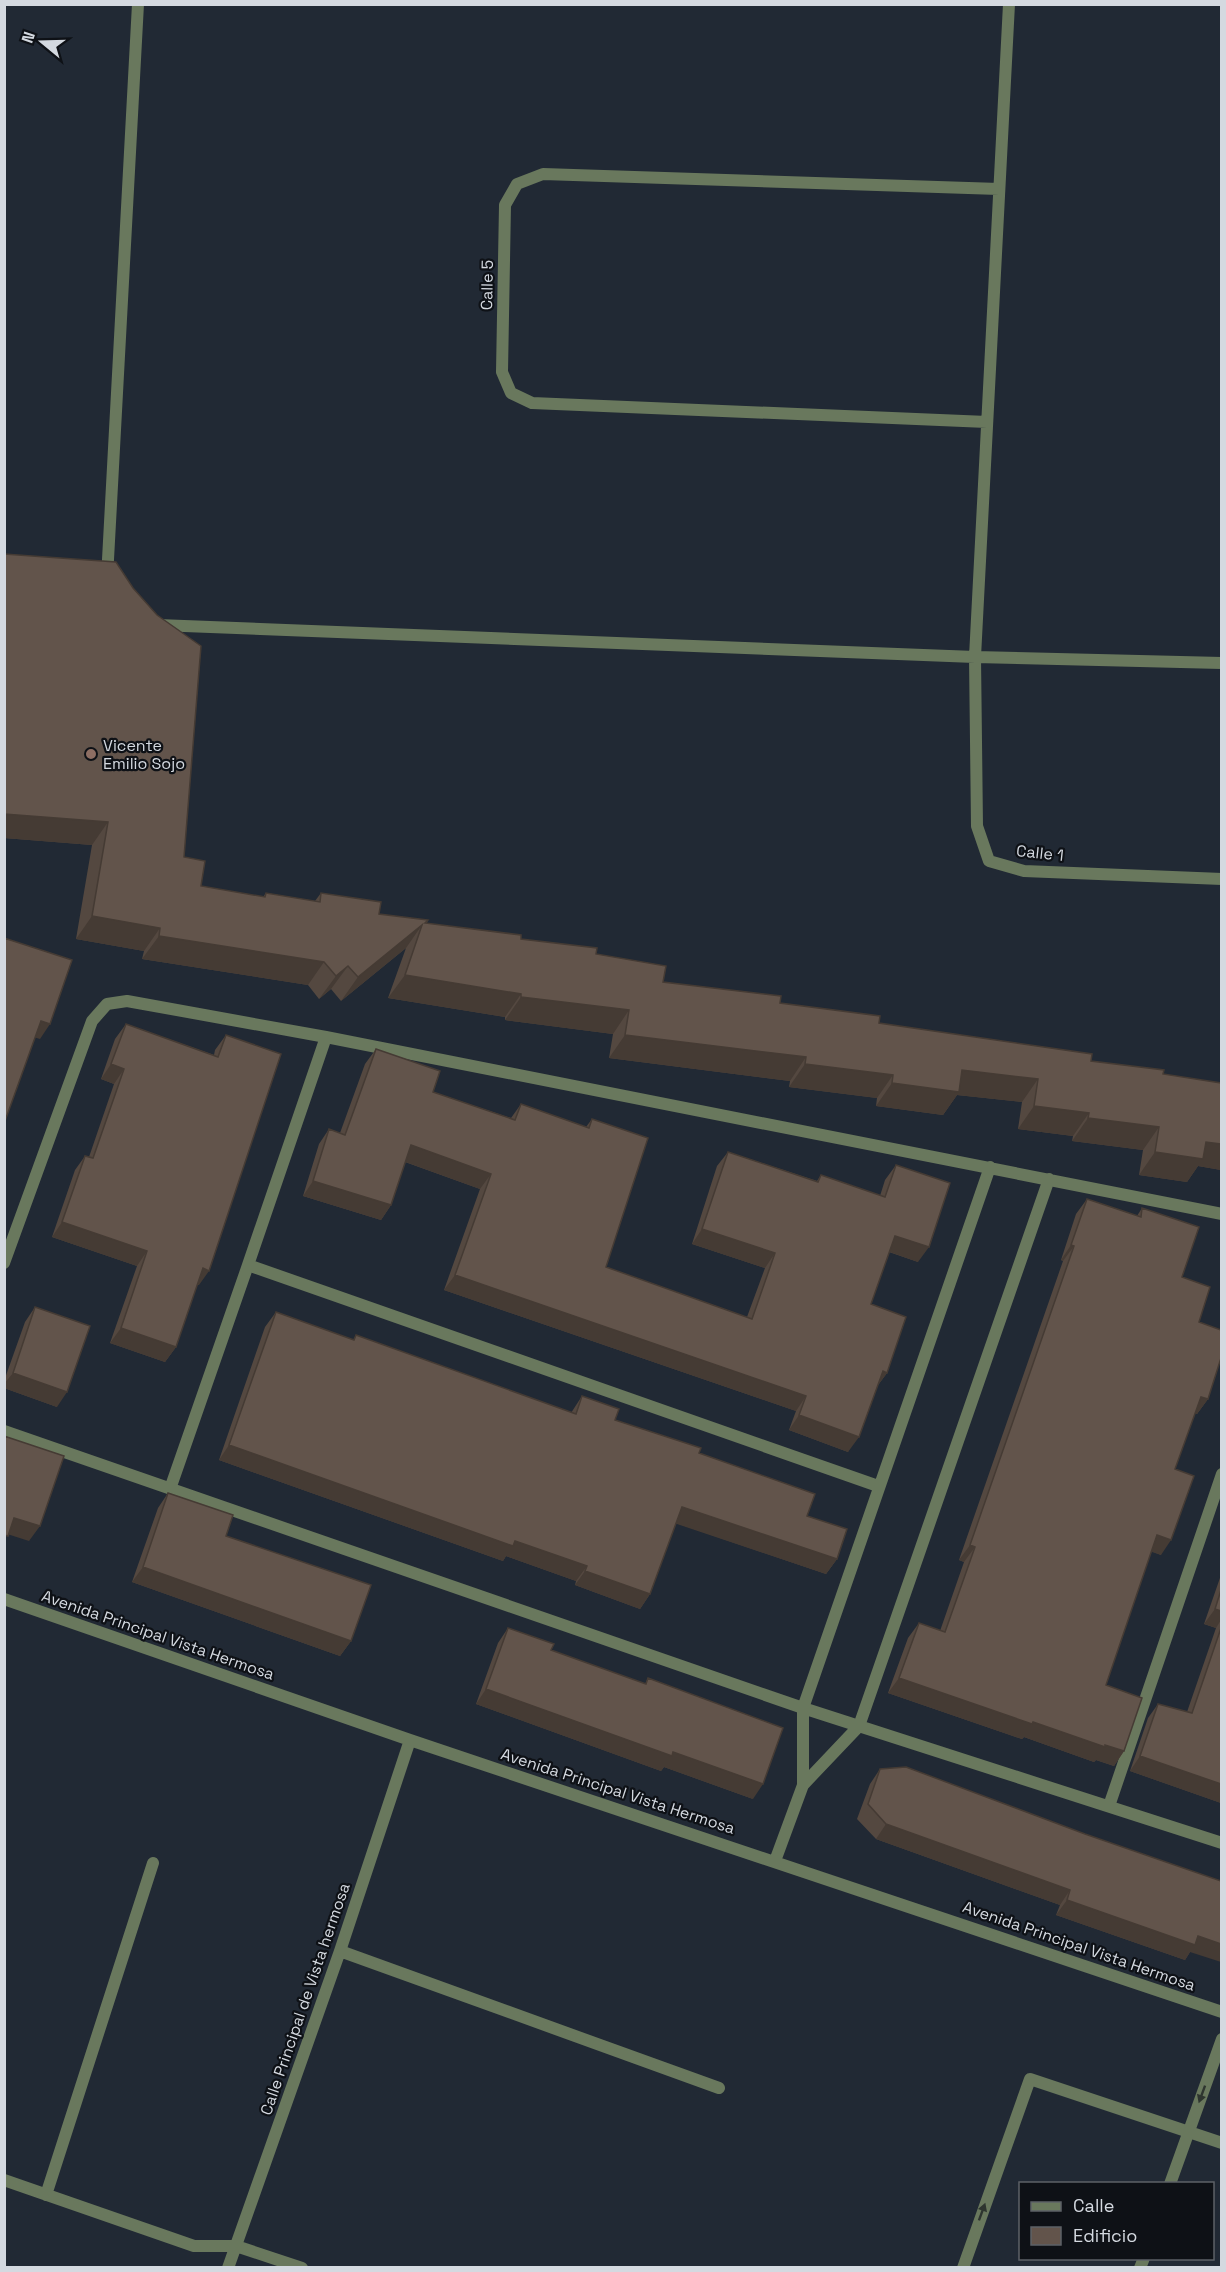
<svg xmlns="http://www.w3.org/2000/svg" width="1226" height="2272" font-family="'Space Grotesk',sans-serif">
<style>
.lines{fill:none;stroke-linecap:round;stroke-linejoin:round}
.minor{stroke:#69785d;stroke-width:12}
.wall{fill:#544840}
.shaded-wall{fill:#453b34}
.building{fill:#62544b;stroke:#453b34;stroke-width:1.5}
.oneway{fill:#2e352f}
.education-dot{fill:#8d6e63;stroke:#0e1116;stroke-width:2}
.labels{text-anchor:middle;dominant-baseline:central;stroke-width:4.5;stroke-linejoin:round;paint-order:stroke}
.street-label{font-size:16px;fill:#d4d9e0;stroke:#0e1116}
.poi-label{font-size:16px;fill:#d4d9e0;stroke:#0e1116;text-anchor:start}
</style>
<rect width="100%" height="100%" fill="#212934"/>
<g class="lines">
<!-- minor -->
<path class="minor" d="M 1009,4 L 975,657 L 977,826 L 989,861 L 1024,871 L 1222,879
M 987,422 L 532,403 L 511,393 L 502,372 L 505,205 L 517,184 L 543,174 L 999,189
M 107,578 L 138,4
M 158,625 L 975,657 L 1222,663
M 4,1263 L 92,1021 L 107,1004 L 127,1001 L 326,1037 L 1222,1214
M 248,1265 L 326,1037
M 4,1431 L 803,1708 L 1222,1843
M 170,1489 L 248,1265 L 878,1486
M 4,1599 L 410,1740 L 1222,2012
M 803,1785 L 859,1726 L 1049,1179
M 1109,1806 L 1222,1474
M 775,1861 L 803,1785 L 803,1708 L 990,1167
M 340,1951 L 719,2088
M 4,2180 L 194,2246 L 236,2246 L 302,2268
M 1170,2184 L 1222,2039
M 46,2195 L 153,1863
M 228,2268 L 340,1951 L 410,1740
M 963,2268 L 1030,2079 L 1222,2143
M 1140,2268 L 1144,2258"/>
</g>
<!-- wall -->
<path class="wall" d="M 4,554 L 201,886 L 263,897 L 266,893 L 315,901 L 321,893 L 379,914 L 428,920 L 427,923 L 521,939 L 596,954 L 663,982 L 780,1003 L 879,1023 L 1163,1074 L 1221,1083 L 1221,1170 L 1198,1166 L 1187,1182 L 1139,1175 L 1143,1150 L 1072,1141 L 1073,1136 L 1018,1129 L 1022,1102 L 957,1095 L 943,1115 L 876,1106 L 877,1098 L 789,1087 L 790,1081 L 609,1058 L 613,1034 L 505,1020 L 505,1017 L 388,998 L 406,948 L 341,1001 L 331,989 L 319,999 L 308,985 L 142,959 L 144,951 L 76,939 L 92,845 L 4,838 Z
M 126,1024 L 214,1055 L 215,1050 L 226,1035 L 199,1285 L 197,1285 L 176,1347 L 165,1362 L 110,1343 L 137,1266 L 52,1237 L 75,1170 L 85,1156 L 89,1157 L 114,1084 L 101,1079 L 115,1039 Z
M 376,1049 L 433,1092 L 511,1118 L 521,1104 L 586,1127 L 592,1119 L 606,1267 L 747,1317 L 765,1268 L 692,1244 L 717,1166 L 728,1152 L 817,1181 L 821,1175 L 880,1196 L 885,1180 L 896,1165 L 918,1262 L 889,1252 L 871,1304 L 887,1373 L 878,1385 L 848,1452 L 789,1430 L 796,1411 L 444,1290 L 480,1189 L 405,1162 L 391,1205 L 381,1220 L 303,1196 L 319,1144 L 329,1129 L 340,1133 L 365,1064 Z
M 1087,1199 L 1137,1216 L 1142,1208 L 1182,1277 L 1199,1322 L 1208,1399 L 1197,1414 L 1195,1413 L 1175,1469 L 1161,1555 L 1151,1551 L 1106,1685 L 1124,1751 L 1114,1766 L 1096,1760 L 1094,1762 L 1024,1737 L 1022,1739 L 888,1693 L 908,1638 L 919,1623 L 940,1631 L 964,1562 L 959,1560 L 1063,1261 L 1061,1260 L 1076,1214 Z
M 35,1307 L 57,1407 L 4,1388 L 4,1381 L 25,1322 Z
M 276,1312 L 353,1340 L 356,1335 L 571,1413 L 582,1396 L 615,1420 L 699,1453 L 807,1516 L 837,1559 L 826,1574 L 676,1523 L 650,1594 L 640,1609 L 575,1585 L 576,1581 L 506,1556 L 503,1561 L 219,1460 L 265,1327 Z
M 168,1493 L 226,1536 L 351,1641 L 340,1656 L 132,1582 L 158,1508 Z
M 1221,1575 L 1221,1803 L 1130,1771 L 1148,1718 L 1158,1704 L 1187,1712 L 1216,1628 L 1204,1624 Z
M 508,1628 L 551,1650 L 645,1684 L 648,1678 L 753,1799 L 664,1767 L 661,1771 L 476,1704 L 498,1643 Z
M 880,1769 L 1190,1952 L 1185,1960 L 1056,1915 L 1060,1905 L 876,1839 L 857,1819 L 870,1784 Z"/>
<!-- shaded-wall -->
<path class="shaded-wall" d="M 4,814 L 108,822 L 92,845 L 4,838 Z
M 92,916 L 160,928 L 144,951 L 76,939 Z
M 422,925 L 406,948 L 341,1001 L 358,977 Z
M 159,936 L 324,962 L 308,985 L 142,959 Z
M 348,966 L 331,989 L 319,999 L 336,976 Z
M 405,975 L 521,994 L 505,1017 L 388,998 Z
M 521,997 L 629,1010 L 613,1034 L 505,1020 Z
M 41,1021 L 50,1024 L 40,1039 L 30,1036 Z
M 625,1035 L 806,1057 L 790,1081 L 609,1058 Z
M 111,1064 L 124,1069 L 114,1084 L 101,1079 Z
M 805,1064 L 893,1075 L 877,1098 L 789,1087 Z
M 962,1070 L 1038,1079 L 1022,1102 L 957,1095 L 943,1115 L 876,1106 L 892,1083 Z
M 1034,1106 L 1089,1113 L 1073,1136 L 1018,1129 Z
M 1088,1118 L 1159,1127 L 1143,1150 L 1072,1141 Z
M 1206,1142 L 1221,1144 L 1221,1170 L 1198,1166 L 1187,1182 L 1139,1175 L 1155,1152 Z
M 411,1145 L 491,1174 L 480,1189 L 400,1160 Z
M 313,1181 L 391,1205 L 381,1220 L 303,1196 Z
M 62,1222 L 147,1251 L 137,1266 L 52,1237 Z
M 702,1229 L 775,1253 L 765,1268 L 692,1244 Z
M 895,1236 L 929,1247 L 918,1262 L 884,1250 Z
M 1071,1245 L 1074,1246 L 1063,1261 L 1061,1260 Z
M 203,1268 L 209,1271 L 199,1285 L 192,1283 Z
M 455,1275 L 806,1396 L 796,1411 L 444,1290 Z
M 121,1328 L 176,1347 L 165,1362 L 110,1343 Z
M 883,1371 L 887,1373 L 876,1388 Z
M 13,1373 L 67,1392 L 57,1407 L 4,1388 L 4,1384 Z
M 1201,1397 L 1208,1399 L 1197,1414 L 1191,1412 Z
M 799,1415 L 859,1437 L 848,1452 L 789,1430 Z
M 229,1445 L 515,1541 L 587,1566 L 576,1581 L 506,1556 L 503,1561 L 219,1460 Z
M 682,1507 L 837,1559 L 826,1574 L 671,1522 Z
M 14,1518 L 40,1526 L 29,1541 L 4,1533 Z
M 1157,1535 L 1171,1540 L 1161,1555 L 1146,1550 Z
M 970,1545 L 975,1547 L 964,1562 L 959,1560 Z
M 143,1567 L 351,1641 L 340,1656 L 132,1582 Z
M 585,1571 L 650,1594 L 640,1609 L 575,1585 Z
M 1215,1609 L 1221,1611 L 1221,1620 L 1216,1628 L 1204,1624 Z
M 899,1678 L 1033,1722 L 1124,1751 L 1114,1766 L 1096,1760 L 1094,1762 L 1024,1737 L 1022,1739 L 888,1693 Z
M 486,1689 L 673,1752 L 763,1784 L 753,1799 L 664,1767 L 661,1771 L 476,1704 Z
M 1140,1756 L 1221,1784 L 1221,1803 L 1130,1771 Z
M 886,1824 L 1070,1890 L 1060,1905 L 876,1839 Z
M 1067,1900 L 1198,1936 L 1221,1944 L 1221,1962 L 1190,1952 L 1185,1960 L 1056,1915 Z"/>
<!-- building -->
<path class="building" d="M 4,554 L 116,562 L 133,588 L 157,615 L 201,646 L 184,857 L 205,861 L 201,886 L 265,897 L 266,893 L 320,902 L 321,893 L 381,902 L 379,914 L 428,920 L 425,923 L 521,935 L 521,939 L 597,948 L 596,954 L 666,966 L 663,982 L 781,996 L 780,1003 L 880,1016 L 879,1023 L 1092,1054 L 1091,1061 L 1164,1070 L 1163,1074 L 1221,1083 L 1221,1144 L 1206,1142 L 1203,1159 L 1155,1152 L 1159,1127 L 1088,1118 L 1089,1113 L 1034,1106 L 1038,1079 L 962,1070 L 959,1092 L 892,1083 L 893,1075 L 805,1064 L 806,1057 L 625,1035 L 629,1010 L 521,997 L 521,994 L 405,975 L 422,925 L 358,977 L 348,966 L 336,976 L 324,962 L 159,936 L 160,928 L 92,916 L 108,822 L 4,814 Z
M 4,938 L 72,960 L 50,1024 L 41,1021 L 5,1121 Z
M 126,1024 L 218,1057 L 226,1035 L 281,1054 L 209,1271 L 203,1268 L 176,1347 L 121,1328 L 147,1251 L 62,1222 L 85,1156 L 93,1158 L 124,1069 L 111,1064 Z
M 376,1049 L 440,1071 L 433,1092 L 515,1120 L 521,1104 L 589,1128 L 592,1119 L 648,1138 L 606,1267 L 752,1319 L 775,1253 L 702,1229 L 728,1152 L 818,1182 L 821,1175 L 885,1197 L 896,1165 L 950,1183 L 929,1247 L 895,1236 L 871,1304 L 906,1317 L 887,1373 L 883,1371 L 859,1437 L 799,1415 L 806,1396 L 455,1275 L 491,1174 L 411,1145 L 391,1205 L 313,1181 L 329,1129 L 345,1135 Z
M 1087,1199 L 1141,1217 L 1142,1208 L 1199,1227 L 1182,1277 L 1210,1287 L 1199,1322 L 1221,1330 L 1221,1358 L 1208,1399 L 1201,1397 L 1175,1469 L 1194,1476 L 1171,1540 L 1157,1535 L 1106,1685 L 1142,1698 L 1124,1751 L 1105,1745 L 1105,1747 L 1033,1722 L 1032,1724 L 899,1678 L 919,1623 L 945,1632 L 975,1547 L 970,1545 L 1074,1246 L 1071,1245 Z
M 35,1307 L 90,1326 L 67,1392 L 13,1373 Z
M 276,1312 L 354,1340 L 356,1335 L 576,1414 L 582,1396 L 619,1409 L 615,1420 L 701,1448 L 699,1453 L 815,1494 L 807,1516 L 847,1529 L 837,1559 L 682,1507 L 650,1594 L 585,1571 L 587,1566 L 515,1541 L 513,1546 L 229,1445 Z
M 4,1436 L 64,1456 L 40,1526 L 14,1518 L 8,1536 L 4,1535 Z
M 168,1493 L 233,1515 L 226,1536 L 371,1585 L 351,1641 L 143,1567 Z
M 1221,1590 L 1221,1611 L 1215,1609 Z
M 508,1628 L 554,1644 L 551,1650 L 646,1684 L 648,1678 L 783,1728 L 763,1784 L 673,1752 L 672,1756 L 486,1689 Z
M 1221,1628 L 1221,1784 L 1140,1756 L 1158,1704 L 1192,1713 Z
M 906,1767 L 1085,1834 L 1221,1881 L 1221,1944 L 1198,1936 L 1195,1945 L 1067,1900 L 1070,1890 L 886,1824 L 868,1804 L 880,1769 Z"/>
<!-- one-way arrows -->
<defs><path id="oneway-solid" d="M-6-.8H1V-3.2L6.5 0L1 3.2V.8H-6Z" transform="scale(1.5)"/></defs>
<g class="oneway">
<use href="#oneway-solid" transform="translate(1202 2094) rotate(110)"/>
<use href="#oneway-solid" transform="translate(982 2212) rotate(-70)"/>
</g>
<!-- markers -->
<circle class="education-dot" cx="91" cy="754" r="6"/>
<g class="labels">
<!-- street labels -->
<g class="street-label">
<text transform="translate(487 285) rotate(-89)">Calle 5</text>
<text transform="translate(1040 853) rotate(6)">Calle 1</text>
<text transform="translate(158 1635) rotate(19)">Avenida Principal Vista Hermosa</text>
<text transform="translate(618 1791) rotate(18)">Avenida Principal Vista Hermosa</text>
<text transform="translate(1079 1946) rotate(19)">Avenida Principal Vista Hermosa</text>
<text transform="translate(305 1999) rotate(-71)">Calle Principal de Vista hermosa</text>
</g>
<!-- poi labels -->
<g class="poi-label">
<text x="103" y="745">Vicente<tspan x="103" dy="18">Emilio Sojo</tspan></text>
</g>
</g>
<!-- border -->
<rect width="1226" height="2272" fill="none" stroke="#d4d9e0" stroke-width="12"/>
<!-- legend -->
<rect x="1019" y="2182" width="195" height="78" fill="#0e1116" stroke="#5d6167" stroke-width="1.5"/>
<rect x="1031" y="2202" width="30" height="9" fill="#69785d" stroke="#5d6167" stroke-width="1.5"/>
<text x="1073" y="2212" font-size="18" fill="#d4d9e0">Calle</text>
<rect x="1031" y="2227" width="30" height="18" fill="#62544b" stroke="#5d6167" stroke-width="1.5"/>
<text x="1073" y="2242" font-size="18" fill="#d4d9e0">Edificio</text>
<!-- north arrow -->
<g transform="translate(42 42) rotate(289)" stroke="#0e1116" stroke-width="4.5" paint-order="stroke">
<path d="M0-4.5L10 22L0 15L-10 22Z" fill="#d4d9e0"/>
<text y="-9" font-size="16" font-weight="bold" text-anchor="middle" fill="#d4d9e0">N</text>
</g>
</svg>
